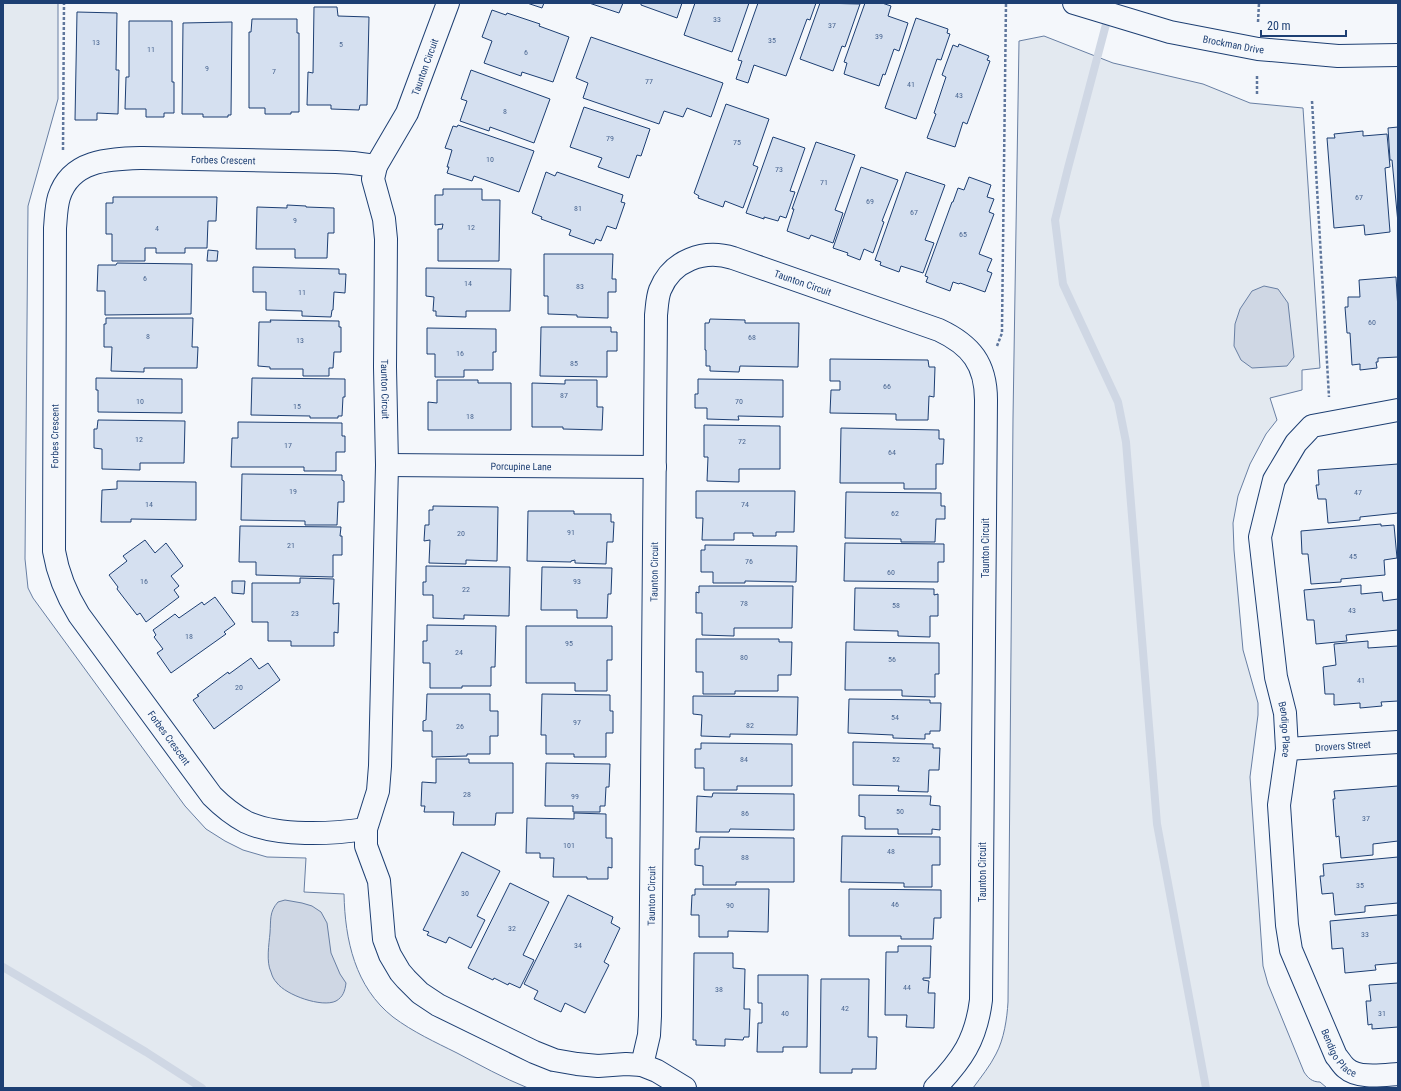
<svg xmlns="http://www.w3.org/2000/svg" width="1401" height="1091" font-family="'Roboto Condensed',sans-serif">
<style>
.green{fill:#e3e9f0;stroke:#687fa3}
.water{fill:#cfd7e4;stroke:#687fa3}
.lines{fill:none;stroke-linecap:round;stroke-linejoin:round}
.stream{stroke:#cfd7e4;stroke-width:8}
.building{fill:#d5e0f0;stroke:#1d3f73}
.minor-casing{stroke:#1d3f73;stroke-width:24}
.path{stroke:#5e769c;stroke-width:2.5;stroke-dasharray:3 2;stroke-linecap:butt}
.minor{stroke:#f4f7fb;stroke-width:22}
.labels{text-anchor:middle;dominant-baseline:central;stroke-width:3;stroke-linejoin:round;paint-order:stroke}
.number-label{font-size:8px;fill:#4b6792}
.street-label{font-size:10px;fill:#1d3f73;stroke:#f4f7fb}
</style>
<rect width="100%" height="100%" fill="#f4f7fb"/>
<!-- green -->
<path class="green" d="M 3,3 L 58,3 L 58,99 L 28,206 L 25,559 L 28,588 L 33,598 L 185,806 L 206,829 L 225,841 L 243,850 L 267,857 L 306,858 L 304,892 L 344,894 C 345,940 355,987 393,1017 C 413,1032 435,1042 457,1053 C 480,1065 503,1078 528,1088 L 3,1088 Z
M 1044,36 L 1113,63 L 1203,84 L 1250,103 L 1303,108 L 1320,368 L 1302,370 L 1302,390 L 1270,398 L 1277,420 L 1266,434 L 1250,464 L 1238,496 L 1233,523 L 1234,550 L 1243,650 L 1258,703 L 1258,715 L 1250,777 L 1263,966 L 1268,984 L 1304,1072 C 1308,1078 1312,1082 1320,1082 L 1327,1088 L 973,1088 C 981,1077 990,1066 996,1054 C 1004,1039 1007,1019 1008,1002 L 1013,418 L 1019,41 Z"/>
<!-- water -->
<path class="water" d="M 1264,286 L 1278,289 L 1288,303 L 1294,357 L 1287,366 L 1252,368 L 1241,360 L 1234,346 L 1235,324 L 1240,309 L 1252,291 Z
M 285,900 L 302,903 L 312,906 L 321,912 L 327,923 L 331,953 L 340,974 L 346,983 C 345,991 343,997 336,1001 C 322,1008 286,995 277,983 C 274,980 272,976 271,972 C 266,962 269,944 270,933 C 271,920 269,912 278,902 Z"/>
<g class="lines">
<!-- stream -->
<path class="stream" d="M 1109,13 L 1068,168 L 1055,220 L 1063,284 L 1118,402 L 1126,442 L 1157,824 L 1206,1088
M 3,967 L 146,1052 L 202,1088"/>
</g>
<!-- building -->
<path class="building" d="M 527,3 L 544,3 L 542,8 Z
M 589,3 L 623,3 L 619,13 Z
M 641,3 L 682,3 L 677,18 L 641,5 Z
M 695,3 L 749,3 L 732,52 L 684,35 Z
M 758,3 L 816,3 L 810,20 L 807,19 L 786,76 L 754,65 L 748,83 L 736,79 L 742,61 L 738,60 Z
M 820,3 L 860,4 L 845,47 L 842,46 L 833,71 L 800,59 Z
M 865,3 L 882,3 L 891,6 L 888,16 L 908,23 L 899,51 L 894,49 L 885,75 L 883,74 L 879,86 L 844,74 L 847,63 L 844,62 Z
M 314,7 L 337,7 L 338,16 L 369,17 L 367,105 L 360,105 L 359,110 L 331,109 L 331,105 L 307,105 L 308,72 L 313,73 Z
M 492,10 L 506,15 L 507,13 L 540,24 L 539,26 L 569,37 L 553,82 L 522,72 L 521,76 L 484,63 L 492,41 L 482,37 Z
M 77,12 L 117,13 L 116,70 L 119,70 L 118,114 L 97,113 L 97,120 L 75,120 Z
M 916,18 L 948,29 L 947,33 L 950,34 L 941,60 L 937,59 L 916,119 L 885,108 Z
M 252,19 L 297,19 L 297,33 L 299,33 L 299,112 L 291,112 L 291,114 L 265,114 L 265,108 L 249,108 L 249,32 L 251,32 Z
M 129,21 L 172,21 L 172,82 L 174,82 L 174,113 L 164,113 L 164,117 L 146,117 L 146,109 L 125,109 L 126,77 L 129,77 Z
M 232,22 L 231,115 L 228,115 L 228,117 L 203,117 L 203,114 L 182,114 L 183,23 Z
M 591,37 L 723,83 L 711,117 L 687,108 L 683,117 L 664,111 L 659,124 L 583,98 L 588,83 L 576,78 Z
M 959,44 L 989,56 L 987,60 L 990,61 L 967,124 L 963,122 L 955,147 L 927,138 L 936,114 L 934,113 L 946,77 L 942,75 L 953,45 L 958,47 Z
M 471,70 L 550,99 L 534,143 L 490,127 L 489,131 L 460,121 L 467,101 L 461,99 Z
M 726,104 L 769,119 L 753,165 L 758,167 L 743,208 L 725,201 L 723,207 L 698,198 L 699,196 L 694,193 Z
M 584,107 L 650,129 L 641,156 L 637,155 L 629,178 L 598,167 L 602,158 L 570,147 Z
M 458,125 L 534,151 L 519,192 L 474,176 L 472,181 L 447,173 L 449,167 L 447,167 L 452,150 L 445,148 L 453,126 L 457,127 Z
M 1398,127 L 1398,223 L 1392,160 L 1390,160 L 1388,128 Z
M 1363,131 L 1363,136 L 1387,134 L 1390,167 L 1385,168 L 1390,232 L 1365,235 L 1364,225 L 1334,228 L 1327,138 L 1335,138 L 1334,134 Z
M 773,137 L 805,148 L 790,191 L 795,192 L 786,218 L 780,216 L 778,221 L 764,217 L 764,219 L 746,213 Z
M 816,142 L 855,155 L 835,210 L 843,213 L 833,243 L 811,235 L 809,239 L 787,231 L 794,209 L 792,209 Z
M 861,167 L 898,180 L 882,221 L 884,222 L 873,253 L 864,249 L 860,260 L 847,255 L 848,253 L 833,248 Z
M 546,172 L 555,176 L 557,172 L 623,195 L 621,202 L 625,203 L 616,229 L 607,226 L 601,241 L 596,239 L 594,244 L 569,235 L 571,230 L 541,219 L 542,217 L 532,213 Z
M 906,172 L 945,185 L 925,240 L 934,243 L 923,273 L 901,266 L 899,272 L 880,265 L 881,262 L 875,260 Z
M 969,177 L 991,185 L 987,197 L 994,199 L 989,212 L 994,214 L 979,254 L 992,259 L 987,271 L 992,273 L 985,292 L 960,283 L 959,284 L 953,282 L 950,291 L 926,282 L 928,277 L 925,276 L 952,202 L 953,202 L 958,188 L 964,190 Z
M 443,189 L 482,189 L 482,200 L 500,200 L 499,261 L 438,261 L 438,229 L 442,229 L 443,224 L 435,225 L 435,195 L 443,195 Z
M 113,197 L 217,197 L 216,221 L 208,221 L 207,248 L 185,248 L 185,253 L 156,253 L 156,248 L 145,248 L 145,261 L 112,261 L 112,234 L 106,234 L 106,203 L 113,203 Z
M 287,205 L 306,206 L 306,207 L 334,208 L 334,233 L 328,233 L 327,258 L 295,258 L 295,249 L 256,249 L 257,207 L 287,208 Z
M 208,250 L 218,251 L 217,261 L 207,261 Z
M 544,254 L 613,254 L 612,279 L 616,279 L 616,292 L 608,292 L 608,318 L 577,317 L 577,315 L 548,314 L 548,296 L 544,296 Z
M 117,263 L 192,264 L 191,314 L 105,315 L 105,291 L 97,291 L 98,265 L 116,265 Z
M 253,267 L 339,269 L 339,274 L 346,274 L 345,293 L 334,292 L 333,310 L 332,310 L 331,317 L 302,316 L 302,311 L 266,310 L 266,292 L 253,292 Z
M 426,268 L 511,269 L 510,311 L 466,311 L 466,317 L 436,316 L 436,311 L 433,311 L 434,297 L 426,296 Z
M 1396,277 L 1398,310 L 1398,357 L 1378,358 L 1378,362 L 1376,362 L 1377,368 L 1360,370 L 1360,364 L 1352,365 L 1350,333 L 1347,333 L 1345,307 L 1348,307 L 1348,297 L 1360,297 L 1359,280 Z
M 106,318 L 193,318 L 192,347 L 198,347 L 197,368 L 144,368 L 144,372 L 111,371 L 112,347 L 104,347 L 104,324 L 106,324 Z
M 710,319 L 745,320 L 745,323 L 799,323 L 798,367 L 740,366 L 739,372 L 710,371 L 710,366 L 706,366 L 706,350 L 705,350 L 705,323 L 709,323 Z
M 270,320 L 339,321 L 339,327 L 341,327 L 341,352 L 334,352 L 333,368 L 329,368 L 329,376 L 303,376 L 303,369 L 270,369 L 270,367 L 258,366 L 259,322 L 271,322 Z
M 541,327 L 611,327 L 611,332 L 617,332 L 617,351 L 607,351 L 607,377 L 540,376 Z
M 427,328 L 496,329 L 496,352 L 493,352 L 493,370 L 464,370 L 464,377 L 435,377 L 435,354 L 427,354 Z
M 830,359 L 928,360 L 929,367 L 935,367 L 934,397 L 929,396 L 928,420 L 896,420 L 896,414 L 830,413 L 831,390 L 840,390 L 840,381 L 830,381 Z
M 96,378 L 182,379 L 182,413 L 98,412 L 98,390 L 96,390 Z
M 252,378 L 345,379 L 345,397 L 343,397 L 342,416 L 338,416 L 338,418 L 310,418 L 310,416 L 251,415 Z
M 698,379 L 783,380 L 783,417 L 738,416 L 739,420 L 707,419 L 707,408 L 695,408 L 695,394 L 698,394 Z
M 437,380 L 478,380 L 478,383 L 511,383 L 511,430 L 428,430 L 428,402 L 437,403 Z
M 565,380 L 597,380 L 597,407 L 603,407 L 602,430 L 563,429 L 563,427 L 532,427 L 532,383 L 565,384 Z
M 98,420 L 185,421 L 184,463 L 140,463 L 140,470 L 102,469 L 102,449 L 94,448 L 94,429 L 97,429 Z
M 238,422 L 342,423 L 342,436 L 345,436 L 345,452 L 336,452 L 336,471 L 304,471 L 304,467 L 231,467 L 232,438 L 238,438 Z
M 704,425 L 780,426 L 780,469 L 739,469 L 739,482 L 707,481 L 708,457 L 704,457 Z
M 841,428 L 939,430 L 939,439 L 944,439 L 943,464 L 936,464 L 936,489 L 904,489 L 904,483 L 840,483 Z
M 1398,464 L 1398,513 L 1360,517 L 1360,520 L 1328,523 L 1326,499 L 1318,499 L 1316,485 L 1319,485 L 1318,470 Z
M 242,474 L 342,475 L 342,480 L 344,481 L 344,502 L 338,502 L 337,525 L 305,525 L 305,521 L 241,520 Z
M 117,481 L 196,482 L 196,520 L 131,519 L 131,522 L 101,522 L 102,490 L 117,489 Z
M 696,491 L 795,491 L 794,532 L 776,532 L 776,536 L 753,536 L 753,533 L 734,533 L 734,540 L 702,540 L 703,518 L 696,518 Z
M 846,492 L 941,493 L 941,506 L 945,506 L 945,519 L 936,519 L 935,542 L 901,542 L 901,539 L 845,538 Z
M 433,506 L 498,507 L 497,561 L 466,560 L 466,564 L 429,563 L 430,540 L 424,541 L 425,525 L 429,525 L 429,510 L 433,510 Z
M 528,511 L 574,511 L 574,514 L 611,514 L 611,522 L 614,522 L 613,542 L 607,542 L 606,564 L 575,563 L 575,560 L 571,561 L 571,562 L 527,561 Z
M 1381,524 L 1381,526 L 1394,525 L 1397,558 L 1384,560 L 1385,575 L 1341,579 L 1341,582 L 1311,584 L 1308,554 L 1302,554 L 1301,531 Z
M 240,526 L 341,527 L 340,536 L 342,536 L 342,555 L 333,555 L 333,577 L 256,575 L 256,562 L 239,562 Z
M 145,540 L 155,553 L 166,543 L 183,566 L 171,576 L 179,586 L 174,590 L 179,597 L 146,622 L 140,613 L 137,615 L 117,589 L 118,587 L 109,575 L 127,561 L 123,556 Z
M 845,543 L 944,544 L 944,562 L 938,562 L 938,582 L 844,581 Z
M 705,545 L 797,546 L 796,582 L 745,581 L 745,583 L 713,583 L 713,572 L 701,572 L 701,550 L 705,550 Z
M 426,566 L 510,567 L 509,616 L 464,615 L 464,619 L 433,618 L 433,595 L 423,595 L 423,582 L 426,582 Z
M 542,567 L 612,568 L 611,594 L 608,594 L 607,618 L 577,618 L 577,610 L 541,610 Z
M 300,578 L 334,579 L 333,604 L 339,603 L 338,633 L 334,632 L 334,646 L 291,646 L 291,641 L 268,641 L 268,622 L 252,622 L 252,583 L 300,583 Z
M 232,581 L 245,581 L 244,594 L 232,593 Z
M 1361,585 L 1361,594 L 1382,592 L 1383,601 L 1398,599 L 1398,630 L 1346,635 L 1347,641 L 1316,644 L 1314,620 L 1307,620 L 1304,590 Z
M 699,586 L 793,586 L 792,628 L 734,628 L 734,636 L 702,635 L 702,613 L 696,613 L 696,592 L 699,593 Z
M 855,588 L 934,589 L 934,595 L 938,594 L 938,616 L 930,616 L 930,637 L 898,636 L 898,631 L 854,630 Z
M 215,597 L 235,624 L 224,632 L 226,634 L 171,673 L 157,653 L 163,649 L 154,637 L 156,635 L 153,630 L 175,614 L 179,618 L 202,602 L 204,605 Z
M 427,625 L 496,626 L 495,667 L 491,667 L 491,686 L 462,686 L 462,688 L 430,688 L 430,663 L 423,663 L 423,641 L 427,641 Z
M 526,626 L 612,626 L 612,660 L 607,660 L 607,691 L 575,691 L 575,683 L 526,683 Z
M 696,639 L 779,639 L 779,642 L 792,642 L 791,675 L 778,675 L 778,691 L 735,691 L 735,694 L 703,694 L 703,672 L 696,672 Z
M 1368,641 L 1368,648 L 1398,646 L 1398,701 L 1381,702 L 1382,706 L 1360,708 L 1360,703 L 1334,705 L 1334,694 L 1325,694 L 1323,667 L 1336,665 L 1334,644 Z
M 846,642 L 939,643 L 939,674 L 935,674 L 935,697 L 902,696 L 902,690 L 845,690 Z
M 251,658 L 259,669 L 268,663 L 280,680 L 214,729 L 193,700 L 199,696 L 197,695 L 228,672 L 229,674 Z
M 427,694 L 490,694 L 490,711 L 498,711 L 498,736 L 490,736 L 490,754 L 467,754 L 467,756 L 432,757 L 432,731 L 423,731 L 423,721 L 426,720 Z
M 542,694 L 610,695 L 610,711 L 613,711 L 613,733 L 606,733 L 606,757 L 574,757 L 574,754 L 546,754 L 546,735 L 541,735 Z
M 693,696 L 798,697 L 797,735 L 730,734 L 730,737 L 701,736 L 702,715 L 693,714 Z
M 849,699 L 930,700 L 930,703 L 941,703 L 940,731 L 930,731 L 930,734 L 925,734 L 925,739 L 893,738 L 893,735 L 848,733 Z
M 853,742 L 933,744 L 933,748 L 940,748 L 939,770 L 929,770 L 928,792 L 898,791 L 899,786 L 853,785 Z
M 701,743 L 792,744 L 792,786 L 737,786 L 737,790 L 704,790 L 704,768 L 695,768 L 695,749 L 701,749 Z
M 436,759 L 469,759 L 469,763 L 513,763 L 513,813 L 496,813 L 495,825 L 453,825 L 454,812 L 424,812 L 425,806 L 421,806 L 422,782 L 436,783 Z
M 546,763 L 610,764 L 609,787 L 606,787 L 605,806 L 600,806 L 600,812 L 573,812 L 573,806 L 545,806 Z
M 1398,786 L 1398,841 L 1373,844 L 1373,855 L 1341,858 L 1339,836 L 1336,837 L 1333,799 L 1335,799 L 1334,791 Z
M 713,793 L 794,794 L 794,830 L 730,829 L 729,832 L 696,832 L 697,796 L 712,797 Z
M 859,795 L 931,796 L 930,805 L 940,806 L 940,830 L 932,829 L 932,834 L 898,834 L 898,829 L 865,829 L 865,817 L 859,816 Z
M 574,813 L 606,814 L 606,838 L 612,838 L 612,868 L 608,867 L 608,879 L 587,879 L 587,877 L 553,877 L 554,858 L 540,858 L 540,853 L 526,853 L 527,818 L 574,819 Z
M 842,836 L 940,837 L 940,865 L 932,865 L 932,887 L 904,887 L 904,883 L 841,882 Z
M 700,837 L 794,838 L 794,882 L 736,882 L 736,885 L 703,885 L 703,866 L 695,865 L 695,849 L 699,849 Z
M 462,852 L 500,871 L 477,916 L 485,920 L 471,948 L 449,937 L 446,943 L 427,935 L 429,932 L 423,930 Z
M 1398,857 L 1398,903 L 1365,906 L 1365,912 L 1335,915 L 1333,893 L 1322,894 L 1320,876 L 1324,876 L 1323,864 Z
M 510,883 L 549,902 L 523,955 L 534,960 L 520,988 L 509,983 L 508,985 L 494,978 L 493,980 L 468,968 Z
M 695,889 L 769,889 L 768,932 L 728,931 L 728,937 L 699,937 L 699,915 L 691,915 L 692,895 L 695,895 Z
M 849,889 L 941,890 L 941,918 L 934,918 L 933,939 L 901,939 L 901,936 L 849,936 Z
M 568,895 L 613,917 L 611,923 L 620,928 L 604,962 L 609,965 L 585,1013 L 565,1003 L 561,1012 L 534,999 L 538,991 L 524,984 Z
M 1398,915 L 1398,963 L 1375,965 L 1376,970 L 1345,973 L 1343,948 L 1332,949 L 1330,921 Z
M 898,946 L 931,946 L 930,978 L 923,978 L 923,980 L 929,981 L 928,993 L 935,993 L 934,1028 L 906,1027 L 907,1015 L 885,1015 L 886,952 L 898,952 Z
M 694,953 L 733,953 L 733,968 L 745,969 L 744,1009 L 750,1009 L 749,1037 L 744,1037 L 743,1040 L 725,1039 L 725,1046 L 696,1045 L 696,1040 L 693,1040 Z
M 758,975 L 808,975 L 807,1047 L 783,1047 L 783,1052 L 757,1052 L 758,1023 L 762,1023 L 762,1003 L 758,1003 Z
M 821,979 L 869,979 L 868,1037 L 877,1037 L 876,1069 L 852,1069 L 852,1073 L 820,1073 Z
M 1398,983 L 1398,1027 L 1372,1029 L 1372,1024 L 1368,1025 L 1366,1001 L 1371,1001 L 1369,985 Z"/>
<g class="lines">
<defs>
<g id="minor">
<path id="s1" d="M 448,3 L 407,113 L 376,166 L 373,179 L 384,219 L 386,239 L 385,367 L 387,465 L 380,766 L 378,791 L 366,829 L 366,846 L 379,881 L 384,939 L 390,955 L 400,972 L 406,979 L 420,993 L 438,1005 L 534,1052 L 554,1060 L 577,1064 L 598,1066 L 626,1064 L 642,1065"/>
<path id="s2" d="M 1074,3 L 1170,32 L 1258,49 L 1338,56 L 1398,55"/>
<path id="s3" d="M 1398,410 L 1312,426 L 1296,443 L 1274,480 L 1260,537 L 1276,677 L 1285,713 L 1287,749 L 1279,805 L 1287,925 L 1291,950 L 1336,1056 C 1339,1059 1342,1065 1346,1068 C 1358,1079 1383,1075 1398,1074"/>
<path id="s4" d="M 387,465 L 655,467"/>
<path id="s5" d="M 1287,749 L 1398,742"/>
<path id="s6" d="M 366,829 C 332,834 278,837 246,822 C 233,815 222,806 212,796 L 79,615 C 66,594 58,575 54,551 L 55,228 C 56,217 56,207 59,197 C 71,159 110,159 143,158 L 336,162 L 353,163 L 376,166"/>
<path id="s7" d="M 685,1088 L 657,1071 L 642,1065 L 649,1035 L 650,1016 L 656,315 C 657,307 657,298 660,290 C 672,260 704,249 733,258 L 939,330 C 971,345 986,364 986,400 L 981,1000 C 976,1040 962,1060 935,1088"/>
</g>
</defs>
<!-- minor casing -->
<use href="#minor" class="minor-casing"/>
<!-- path -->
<path class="path" d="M 1258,22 L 1259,3
M 1257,94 L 1257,75
M 1312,101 L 1329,397
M 63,150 L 64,3
M 997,346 L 1002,333 L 1002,328 L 1006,3"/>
<!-- minor -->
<use href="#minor" class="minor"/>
</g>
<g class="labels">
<!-- number labels -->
<g class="number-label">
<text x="717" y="19">33</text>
<text x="832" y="25">37</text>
<text x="879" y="36">39</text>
<text x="772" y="40">35</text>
<text x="96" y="42">13</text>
<text x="341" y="44">5</text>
<text x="151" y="49">11</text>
<text x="526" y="52">6</text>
<text x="207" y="68">9</text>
<text x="274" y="71">7</text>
<text x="649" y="81">77</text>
<text x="911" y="84">41</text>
<text x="959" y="95">43</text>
<text x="505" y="111">8</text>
<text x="610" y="138">79</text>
<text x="737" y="142">75</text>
<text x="490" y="159">10</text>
<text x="779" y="169">73</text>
<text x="824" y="182">71</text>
<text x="1359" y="197">67</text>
<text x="870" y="201">69</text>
<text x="578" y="208">81</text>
<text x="914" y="212">67</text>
<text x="295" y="220">9</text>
<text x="471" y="227">12</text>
<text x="157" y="228">4</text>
<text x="963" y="234">65</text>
<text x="145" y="278">6</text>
<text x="468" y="283">14</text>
<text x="580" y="286">83</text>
<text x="302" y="292">11</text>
<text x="1372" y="322">60</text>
<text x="148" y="336">8</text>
<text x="752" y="337">68</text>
<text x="300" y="340">13</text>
<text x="460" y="353">16</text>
<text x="574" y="363">85</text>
<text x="887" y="386">66</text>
<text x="564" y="395">87</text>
<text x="140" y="401">10</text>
<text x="739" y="401">70</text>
<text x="297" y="406">15</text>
<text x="470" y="416">18</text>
<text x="139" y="439">12</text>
<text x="742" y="441">72</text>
<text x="288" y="445">17</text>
<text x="892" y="452">64</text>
<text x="293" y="491">19</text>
<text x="1358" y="492">47</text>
<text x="149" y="504">14</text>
<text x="745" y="504">74</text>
<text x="895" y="513">62</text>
<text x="571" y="532">91</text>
<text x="461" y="533">20</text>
<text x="291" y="545">21</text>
<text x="1353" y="556">45</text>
<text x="749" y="561">76</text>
<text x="891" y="572">60</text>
<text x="144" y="581">16</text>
<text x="577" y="581">93</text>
<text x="466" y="589">22</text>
<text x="744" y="603">78</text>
<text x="896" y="605">58</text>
<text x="1352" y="610">43</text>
<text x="295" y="613">23</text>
<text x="189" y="636">18</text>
<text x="569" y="643">95</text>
<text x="459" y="652">24</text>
<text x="744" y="657">80</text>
<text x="892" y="659">56</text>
<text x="1361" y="680">41</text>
<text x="239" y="687">20</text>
<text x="895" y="717">54</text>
<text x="577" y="722">97</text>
<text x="750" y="725">82</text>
<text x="460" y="726">26</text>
<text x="744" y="759">84</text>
<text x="896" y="759">52</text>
<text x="467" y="794">28</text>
<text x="575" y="796">99</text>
<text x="900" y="811">50</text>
<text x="745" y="813">86</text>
<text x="1366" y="818">37</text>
<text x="569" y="845">101</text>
<text x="891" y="851">48</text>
<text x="745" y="857">88</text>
<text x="1360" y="885">35</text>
<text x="465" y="893">30</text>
<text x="895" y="904">46</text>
<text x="730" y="905">90</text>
<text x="512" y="928">32</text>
<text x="1365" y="934">33</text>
<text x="578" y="945">34</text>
<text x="907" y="987">44</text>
<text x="719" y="989">38</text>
<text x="845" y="1008">42</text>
<text x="785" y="1013">40</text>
<text x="1382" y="1013">31</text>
</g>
<!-- street labels -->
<g class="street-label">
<text stroke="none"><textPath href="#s2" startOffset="165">Brockman Drive</textPath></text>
<text transform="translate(425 67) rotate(-70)">Taunton Circuit</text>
<text stroke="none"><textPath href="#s6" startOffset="993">Forbes Crescent</textPath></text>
<text stroke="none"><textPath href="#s7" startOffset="987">Taunton Circuit</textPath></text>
<text stroke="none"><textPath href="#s1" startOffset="404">Taunton Circuit</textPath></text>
<text stroke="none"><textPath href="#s6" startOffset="573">Forbes Crescent</textPath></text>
<text stroke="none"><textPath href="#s4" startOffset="134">Porcupine Lane</textPath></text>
<text transform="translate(985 548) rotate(-90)">Taunton Circuit</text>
<text stroke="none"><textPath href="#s7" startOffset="543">Taunton Circuit</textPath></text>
<text stroke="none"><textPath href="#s3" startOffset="407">Bendigo Place</textPath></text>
<text transform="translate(169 738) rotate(54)">Forbes Crescent</text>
<text stroke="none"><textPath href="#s5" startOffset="56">Drovers Street</textPath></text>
<text transform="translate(982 872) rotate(-90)">Taunton Circuit</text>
<text stroke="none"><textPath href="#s7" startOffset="219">Taunton Circuit</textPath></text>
<text stroke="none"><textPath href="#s3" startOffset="743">Bendigo Place</textPath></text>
</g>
</g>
<!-- border -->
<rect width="1401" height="1091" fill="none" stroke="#1d3f73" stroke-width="8"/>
<!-- scale -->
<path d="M1261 30v6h85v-6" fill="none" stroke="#1d3f73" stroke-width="2"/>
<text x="1267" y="30" font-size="12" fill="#1d3f73" stroke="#f4f7fb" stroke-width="3" paint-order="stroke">20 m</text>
</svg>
